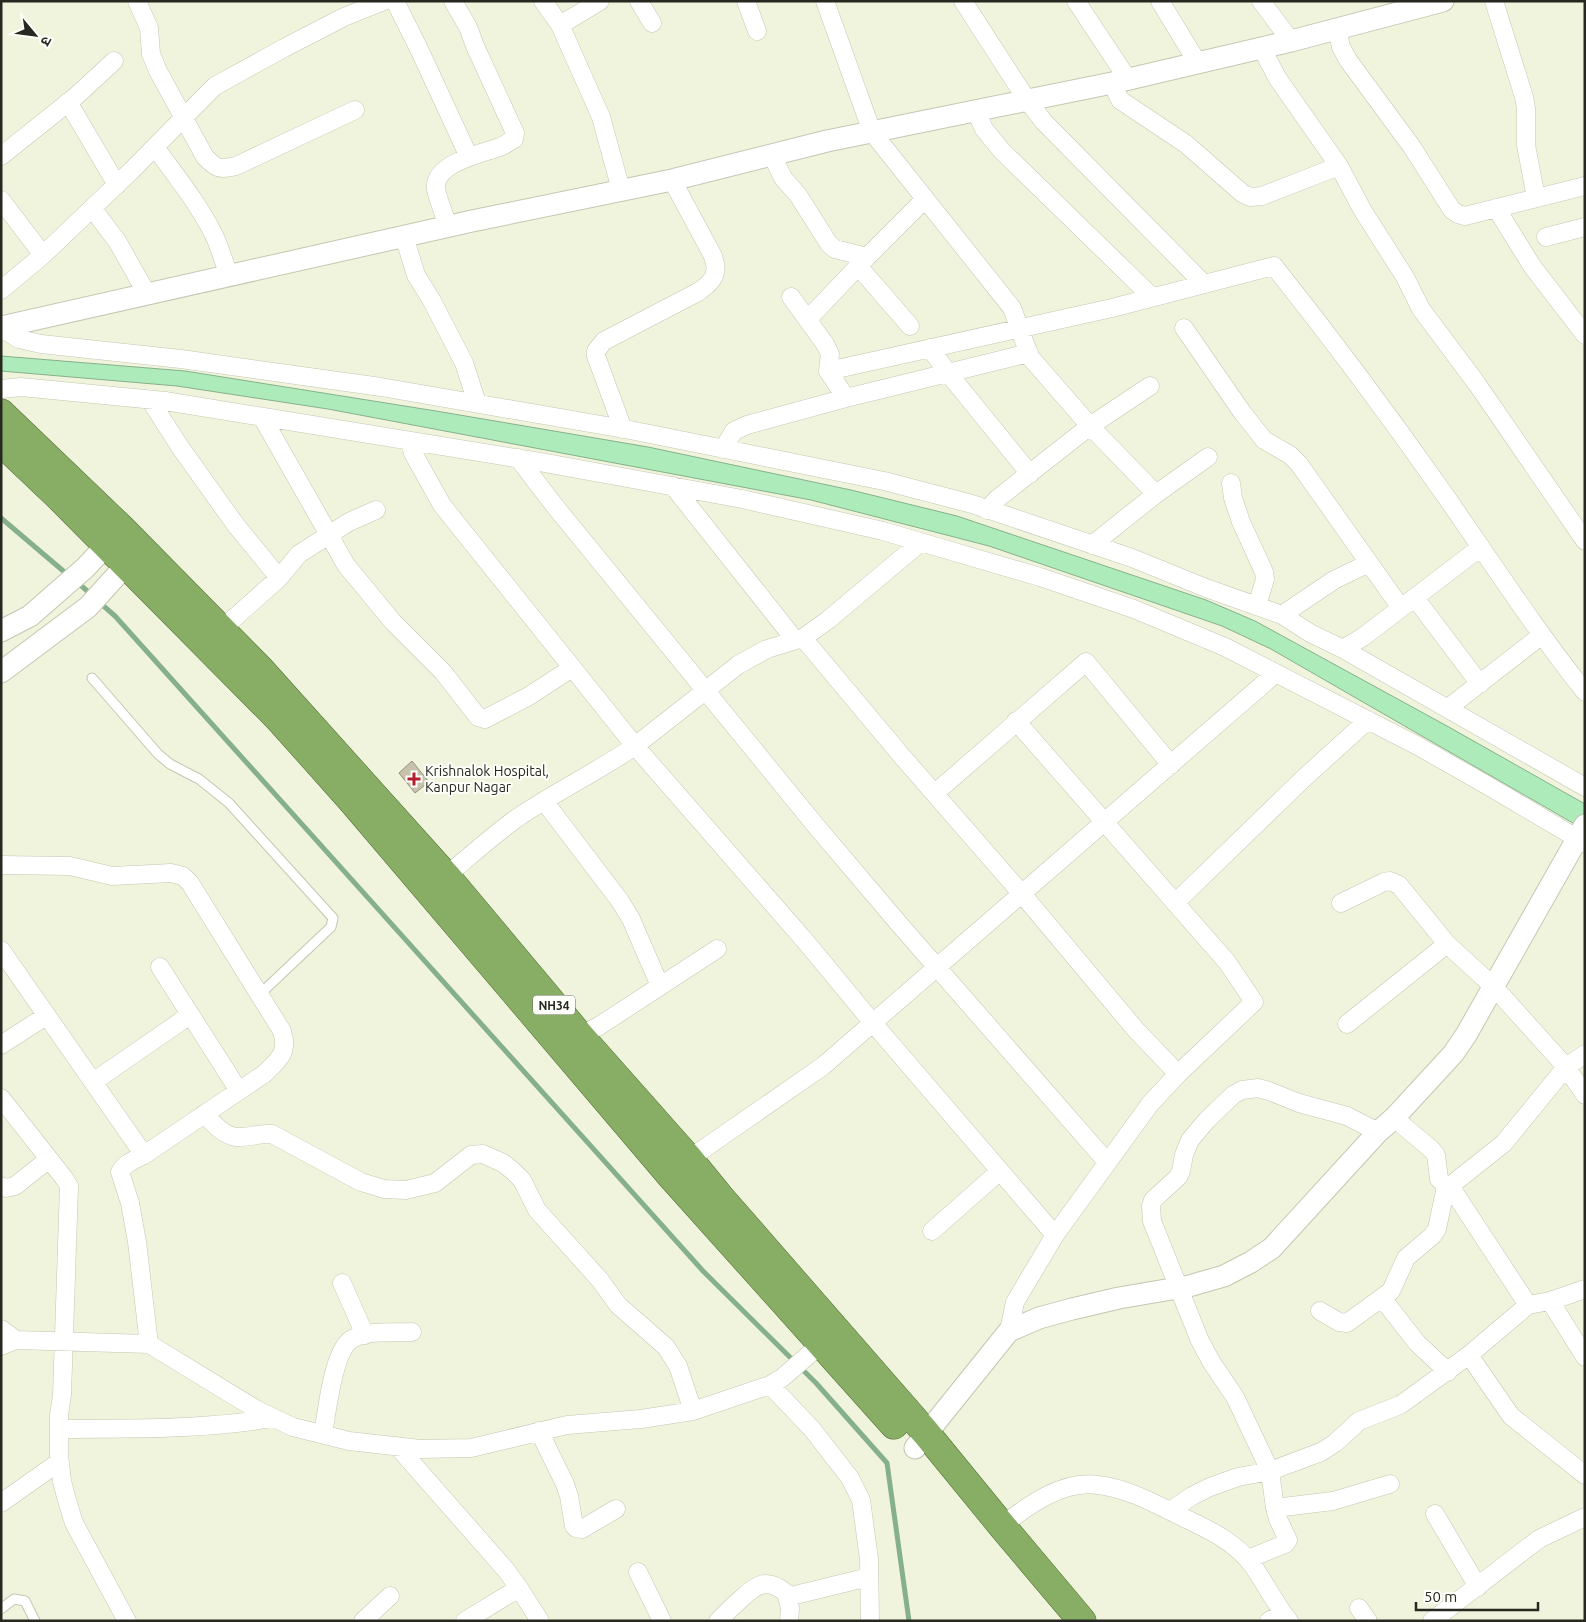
<svg xmlns="http://www.w3.org/2000/svg" width="1586" height="1622" font-family="Ubuntu,'Noto Sans Devanagari',sans-serif">
<style>
.water{fill:#aeebbb;stroke:#86b08c}
.lines{fill:none;stroke-linecap:round;stroke-linejoin:round}
.stream{stroke:#86b08c;stroke-width:5}
.building{fill:#c7c2ac;stroke:#95907c}
.service-casing{stroke:#c4c7b1;stroke-width:11}
.minor-casing{stroke:#c4c7b1;stroke-width:19}
.tertiary-casing{stroke:#c4c7b1;stroke-width:23}
.trunk-casing{stroke:#537135;stroke-width:29}
.service{stroke:#fff;stroke-width:9}
.minor{stroke:#fff;stroke-width:18}
.tertiary{stroke:#fff;stroke-width:21}
.trunk{stroke:#88ae66;stroke-width:28}
.poi-dot{fill:#b2202f;stroke:#fefffa;stroke-width:2}
.labels{text-anchor:middle;dominant-baseline:central;stroke-width:4;stroke-linejoin:round;paint-order:stroke}
.shield{fill:#fefffa;stroke:#686861;stroke-width:1}
.shield-label{font-size:12px;font-weight:bold;fill:#272820}
.poi-label{font-size:14px;fill:#272820;stroke:#fefffa;text-anchor:start}
</style>
<rect width="100%" height="100%" fill="#f0f4dd"/>
<!-- water -->
<path class="water" d="M 1,356 L 185,371 L 436,411 L 648,447 L 851,490 L 957,516 L 1206,600 L 1255,621 L 1447,726 L 1585,804 L 1585,830 L 1271,649 L 1222,626 L 989,546 L 811,500 L 328,409 L 177,386 L 1,371 Z"/>
<g class="lines">
<!-- stream -->
<path class="stream" d="M 1,518 L 68,575
M 77,582 L 93,596
M 99,602 L 115,616 L 703,1271 L 816,1383 L 887,1463 L 909,1621"/>
</g>
<!-- building -->
<path class="building" d="M 412,761 L 429,782 L 415,793 L 399,773 Z"/>
<g class="lines">
<defs>
<path id="service" d="M 92,678 L 158,754 L 170,764 L 199,779 L 229,803 L 333,918 L 331,927 L 259,995
M 1,1609 L 14,1599 L 25,1601 L 35,1621"/>
<path id="minor" d="M 137,1 L 149,28 L 151,54 L 158,71 L 205,157 C 217,169 219,170 236,166 L 355,110
M 395,1 L 419,49 L 469,157
M 543,1 L 560,25 L 601,117 L 621,190
M 639,1 L 652,23
M 746,1 L 757,31
M 825,1 L 872,132 L 1012,308 L 1030,357 L 1090,426 L 1156,494
M 963,1 L 1027,100 L 1044,122 L 1204,284
M 1076,1 L 1127,78
M 1160,1 L 1197,62
M 1261,1 L 1291,41
M 1494,1 L 1524,97 L 1526,108 L 1526,145 L 1536,198
M 560,25 L 600,1
M 1337,28 L 1341,47 L 1348,60 L 1412,147 L 1452,210 L 1458,214 L 1465,216 L 1585,186
M 1261,47 L 1278,79 L 1339,166 L 1363,211 L 1405,277 L 1421,309 L 1477,384 L 1585,541
M 1112,83 L 1120,100 L 1186,144 L 1242,193 L 1250,197 L 1262,196 L 1339,166
M 68,102 L 117,185
M 976,111 L 984,129 L 1002,151 L 1152,297
M 155,147 C 176,176 198,203 214,235 C 220,248 224,262 229,276
M 772,155 L 783,178 L 798,195 L 829,244 L 835,249 L 867,257
M 1,156 L 75,97 L 114,61
M 1,200 L 43,255
M 92,208 L 117,241 L 147,294
M 1496,208 L 1532,266 L 1585,335
M 448,227 C 445,215 438,201 436,189 C 433,163 483,153 500,147 C 505,145 510,141 514,139 L 515,133 L 475,46 L 468,27 L 453,1
M 404,236 L 416,275 L 432,301 L 464,363 L 477,403
M 1546,237 L 1585,227
M 858,266 L 910,326
M 1,290 L 43,255 L 132,170 L 215,86 L 284,48 L 344,17 L 384,1
M 791,297 L 825,344 L 830,354 L 828,371 L 846,398
M 808,319 L 867,257 L 925,199
M 1,328 L 19,339 L 41,344 L 181,359 L 381,387 L 630,430 L 884,481 L 972,504 L 1132,558 L 1206,588 L 1282,615 L 1310,633 L 1343,649 L 1585,787
M 1184,328 L 1242,412 L 1264,440 L 1290,455 L 1299,464 L 1401,608
M 930,348 L 948,373 L 1030,474
M 828,371 L 1112,308 L 1274,266 C 1332,339 1388,414 1442,491 C 1489,558 1534,628 1585,692
M 1,389 L 21,387 L 165,401 L 540,462 L 742,499 L 883,531 L 1040,577 L 1134,609 L 1225,647 L 1418,746 L 1490,787 L 1585,843
M 150,400 L 180,447 L 235,524 L 279,578
M 262,417 L 346,565 L 393,622 L 443,672 L 478,717 L 485,719 L 529,696 L 572,668
M 623,429 L 596,356 L 596,351 L 604,341 L 698,292 C 714,281 720,273 712,254 L 672,180
M 410,441 L 413,453 L 442,505 L 635,746 L 806,942 L 873,1023 L 1055,1235
M 723,449 L 734,431 L 747,425 L 846,398 L 1029,353
M 518,458 L 554,505 L 816,826 L 900,925 L 1107,1162
M 1231,483 L 1233,498 L 1241,522 L 1264,572 L 1265,579 L 1257,606
M 673,486 L 795,640
M 987,510 L 997,499 L 1090,426 L 1150,386
M 1092,545 L 1156,494 L 1208,457
M 1415,598 L 1480,684
M 1282,615 L 1334,580 L 1369,563
M 222,629 L 279,578 L 299,554 L 349,522 L 376,510
M 803,638 L 900,754 L 1022,894 L 1136,1030 L 1178,1074
M 1343,649 L 1363,637 L 1481,547
M 1448,708 L 1542,635
M 935,793 L 1086,662 L 1171,765
M 544,801 L 620,901 L 631,919 L 660,986
M 1,865 L 70,866 L 112,876 L 171,873 L 183,876 L 190,883 L 208,912 L 282,1031 C 289,1052 279,1060 264,1074 L 144,1155 C 134,1160 125,1163 120,1172 L 130,1203 L 137,1242 L 149,1344
M 446,876 C 469,857 492,836 517,818 C 555,792 597,772 635,746 L 738,665 L 767,649 L 803,638 L 828,620 L 921,542
M 1175,903 L 1304,778 L 1368,720
M 1341,903 L 1384,882 L 1390,881 L 1399,885 L 1447,944 L 1494,987 L 1566,1067 L 1585,1095
M 1,950 L 144,1155
M 160,967 L 239,1091
M 1347,1024 L 1447,944
M 580,1036 L 599,1026 L 717,949
M 1,1045 L 46,1016
M 93,1082 L 190,1015
M 1,1098 L 64,1178 L 69,1186 L 62,1395 L 59,1415 L 59,1455 L 62,1481 L 66,1497 L 74,1523 L 127,1621
M 204,1114 C 213,1123 223,1135 236,1137 C 248,1138 260,1133 272,1134 L 361,1182 L 384,1189 L 406,1190 L 435,1183 L 471,1155 L 483,1154 L 503,1163 L 513,1171 L 522,1180 L 537,1210 L 600,1280 L 618,1305 L 666,1347 L 678,1366 L 693,1411
M 1394,1118 L 1431,1149 L 1436,1155 L 1439,1179 L 1446,1186 L 1450,1186 L 1504,1143 L 1566,1067 L 1585,1054
M 682,1165 L 689,1159 L 823,1066 L 1276,673
M 1,1186 L 6,1188 L 15,1186 L 49,1159
M 1450,1186 L 1528,1305
M 932,1231 L 1000,1171
M 342,1283 L 365,1335
M 1382,1298 L 1417,1343 L 1448,1372
M 1550,1301 L 1585,1357
M 1320,1311 L 1339,1322 L 1347,1323 L 1391,1291 L 1406,1258 L 1432,1236 L 1437,1229 L 1446,1186
M 1,1329 L 16,1340
M 1009,1331 L 1015,1302 L 1055,1235 L 1150,1104 L 1178,1074 L 1254,1002 L 1227,962 L 1016,721
M 1,1346 L 16,1340 L 149,1344 L 259,1411 L 293,1427 L 349,1441 L 420,1449 L 471,1448 L 567,1425 L 641,1419 L 693,1411 L 770,1385 L 782,1378 L 821,1344
M 1469,1355 L 1511,1416 L 1585,1475
M 770,1385 L 812,1429 L 850,1478 L 861,1500 L 869,1559 L 870,1621
M 59,1429 C 130,1428 202,1430 273,1418
M 539,1431 L 565,1484 L 569,1496 L 574,1526 L 576,1528 L 582,1529 L 616,1509
M 323,1434 C 327,1413 333,1346 354,1338 C 370,1330 394,1333 412,1332
M 397,1446 L 506,1570 L 519,1588 L 540,1621
M 1,1503 L 59,1462
M 1275,1508 L 1333,1501 L 1390,1484
M 1170,1511 C 1200,1526 1233,1538 1253,1566 C 1266,1584 1275,1604 1289,1621
M 1435,1514 L 1478,1587
M 1002,1526 C 1028,1505 1063,1480 1098,1485 C 1124,1488 1148,1500 1170,1511 L 1192,1496 L 1210,1487 L 1238,1477 L 1270,1471 L 1321,1452 L 1335,1443 L 1359,1421 L 1400,1405 L 1410,1398 L 1469,1355 L 1528,1305 L 1550,1301 L 1585,1289
M 1248,1559 L 1285,1544 L 1288,1540 L 1278,1519 L 1275,1508 L 1270,1471 L 1235,1397 L 1212,1363 L 1200,1341 L 1152,1221 L 1151,1206 L 1153,1200 L 1178,1177 L 1181,1171 L 1184,1155 L 1190,1140 L 1207,1120 L 1233,1095 L 1242,1090 L 1258,1088 L 1269,1091 L 1299,1103 L 1347,1116 L 1378,1132
M 638,1572 L 662,1621
M 787,1597 L 869,1577
M 1359,1608 L 1368,1621
M 363,1621 L 390,1596
M 465,1621 L 519,1588
M 718,1621 C 726,1613 733,1606 741,1599 C 757,1584 767,1577 786,1593 L 790,1608 L 789,1621
M 1269,1621 L 1283,1613
M 1432,1621 L 1539,1539 L 1585,1517"/>
<path id="tertiary" d="M 1,327 L 472,221 L 672,180 L 827,141 L 1112,83 L 1291,41 L 1443,1
M 1,631 L 30,616 L 85,568 L 117,534
M 1,672 L 88,607 L 136,554
M 915,1448 L 1009,1331 L 1039,1318 L 1072,1309 L 1119,1298 L 1189,1286 L 1224,1276 L 1251,1262 L 1272,1248 L 1378,1132 L 1394,1118 L 1453,1054 L 1466,1035 L 1585,825"/>
<path id="trunk" d="M 1,413 L 122,529 L 260,669 L 446,876 L 580,1036 L 689,1159 L 720,1197 L 926,1433 L 1002,1526 L 1082,1621
M 1,442 L 60,498 L 279,719 L 353,802 L 671,1176 L 894,1425"/>
</defs>
<!-- service casing -->
<use href="#service" class="service-casing"/>
<!-- minor casing -->
<use href="#minor" class="minor-casing"/>
<!-- tertiary casing -->
<use href="#tertiary" class="tertiary-casing"/>
<!-- trunk casing -->
<use href="#trunk" class="trunk-casing"/>
<!-- service -->
<use href="#service" class="service"/>
<!-- minor -->
<use href="#minor" class="minor"/>
<!-- tertiary -->
<use href="#tertiary" class="tertiary"/>
<!-- trunk -->
<use href="#trunk" class="trunk"/>
</g>
<!-- markers -->
<path class="poi-dot" d="M411.5 771.5h5v5h5v5h-5v5h-5v-5h-5v-5h5z"/>
<g class="labels">
<!-- shield labels -->
<rect class="shield" x="533" y="995.5" width="42" height="19" rx="4"/>
<g class="shield-label">
<text x="554" y="1005">NH34</text>
</g>
<!-- poi labels -->
<g class="poi-label">
<text x="425" y="771">Krishnalok Hospital,<tspan x="425" dy="16">Kanpur Nagar</tspan></text>
</g>
</g>
<!-- border -->
<rect width="1586" height="1622" fill="none" stroke="#272820" stroke-width="5"/>
<!-- north arrow -->
<g transform="translate(35 35) rotate(119)" stroke="#fefffa" stroke-width="4" paint-order="stroke">
<path d="M0-4L9 19L0 12L-9 19Z" fill="#272820"/>
<text y="-8" font-size="14" font-weight="bold" text-anchor="middle" fill="#272820">उ</text>
</g>
<!-- scale -->
<path d="M1416 1602v8h122v-8" fill="none" stroke="#272820" stroke-width="2.5"/>
<text x="1424" y="1602" font-size="15" fill="#272820" stroke="#fefffa" stroke-width="4" paint-order="stroke">50 m</text>
</svg>
